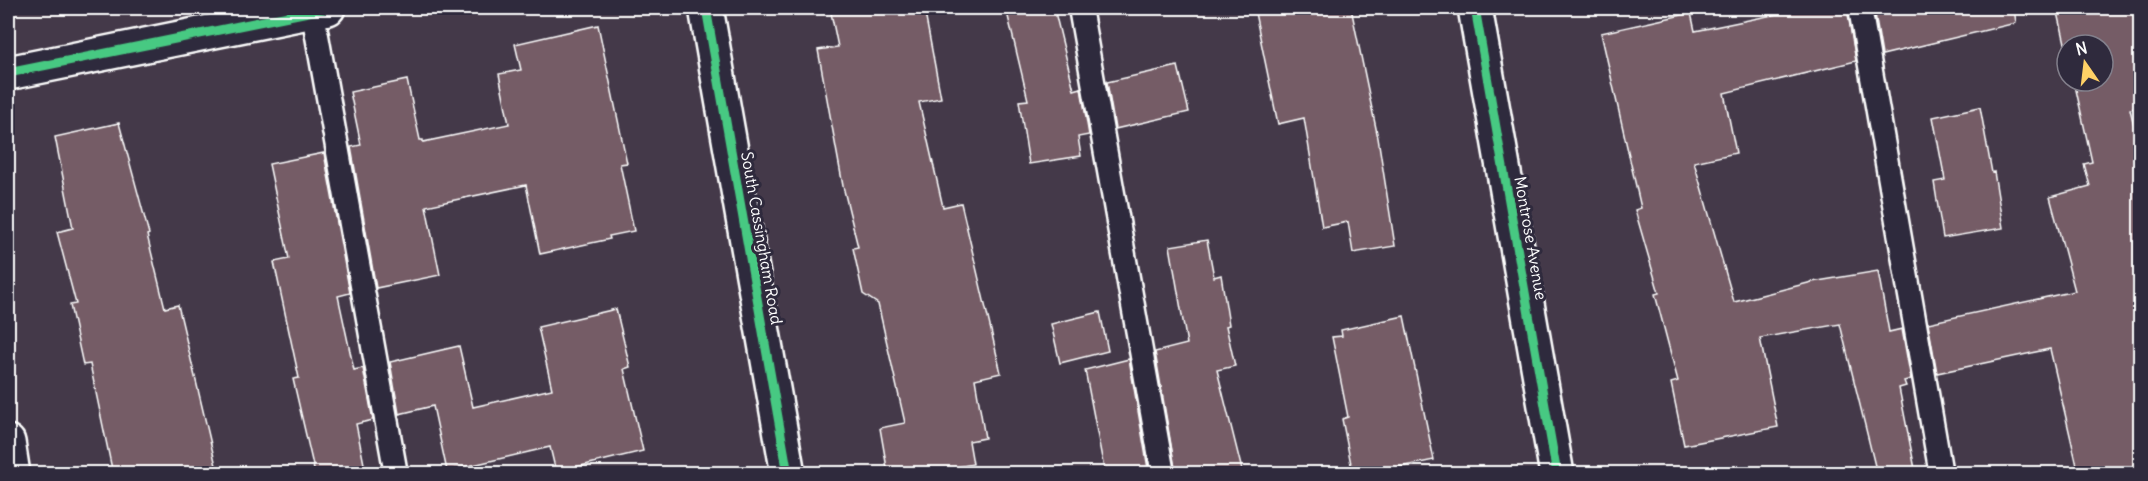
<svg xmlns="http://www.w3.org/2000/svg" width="2148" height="481" font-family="Delius,sans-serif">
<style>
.building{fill:#745c66;stroke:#fff;stroke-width:1.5}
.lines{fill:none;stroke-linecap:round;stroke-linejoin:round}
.lane-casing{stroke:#fff;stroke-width:27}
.street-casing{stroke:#fff;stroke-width:38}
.lane{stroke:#2f2a3d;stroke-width:22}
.street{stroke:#2f2a3d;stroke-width:33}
.cycleway-casing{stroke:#2f2a3d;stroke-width:13}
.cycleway{stroke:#46c982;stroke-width:9}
.labels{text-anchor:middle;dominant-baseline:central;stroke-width:6;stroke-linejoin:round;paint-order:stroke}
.street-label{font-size:16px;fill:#fff;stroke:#2f2a3d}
</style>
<rect width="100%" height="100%" fill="#443949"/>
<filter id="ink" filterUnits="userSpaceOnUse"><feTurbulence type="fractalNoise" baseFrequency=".0167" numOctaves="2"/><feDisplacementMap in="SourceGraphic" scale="12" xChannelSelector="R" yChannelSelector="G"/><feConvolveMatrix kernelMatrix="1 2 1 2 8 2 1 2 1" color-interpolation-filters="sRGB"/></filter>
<g filter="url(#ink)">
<!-- building -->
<path class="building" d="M 830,8 L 924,8 L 941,98 L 919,102 L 943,207 L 961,203 L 1001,373 L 975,379 L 985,438 L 969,441 L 973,464 L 922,474 L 888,474 L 880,428 L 905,423 L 878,304 L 863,294 L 853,248 L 858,247 L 843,186 L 818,50 L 838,47 Z
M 1006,8 L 1054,8 L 1074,90 L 1081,88 L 1089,135 L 1078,137 L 1081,156 L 1029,164 L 1019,101 L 1028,100 Z
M 1254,8 L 1351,8 L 1378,138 L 1395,246 L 1353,253 L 1348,222 L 1322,227 L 1304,118 L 1278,124 Z
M 1777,8 L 1847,8 L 1856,61 L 1724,93 L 1736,153 L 1694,162 L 1734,302 L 1812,282 L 1878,271 L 1889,332 L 1902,329 L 1911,379 L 1904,381 L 1906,386 L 1899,388 L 1916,474 L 1877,474 L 1840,324 L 1760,338 L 1778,427 L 1684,445 L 1671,383 L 1678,381 L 1655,294 L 1659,293 L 1635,210 L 1641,208 L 1601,33 L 1691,13 L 1695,31 L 1778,14 Z
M 1874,8 L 2014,8 L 2016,23 L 1882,55 Z
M 2057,8 L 2140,8 L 2140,107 L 2130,109 L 2140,150 L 2140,474 L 2079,474 L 2050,349 L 1937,373 L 1928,323 L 2075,291 L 2050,197 L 2090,186 L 2084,164 L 2092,162 L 2074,81 L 2103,81 L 2103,45 L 2067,45 L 2067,52 Z
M 598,25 L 627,163 L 620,164 L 634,231 L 609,236 L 610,239 L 540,254 L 526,185 L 426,206 L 440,275 L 376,288 L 351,147 L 361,145 L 350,92 L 407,80 L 420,140 L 423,140 L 423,142 L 509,124 L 499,74 L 521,70 L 515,44 Z
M 1178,66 L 1189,112 L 1115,129 L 1107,82 Z
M 1980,107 L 1992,173 L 1994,172 L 2003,228 L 1943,238 L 1934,182 L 1945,180 L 1933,117 Z
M 119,123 L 149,234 L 147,235 L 165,308 L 178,305 L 218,474 L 113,474 L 90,364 L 83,365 L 70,305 L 76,304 L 57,232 L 73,228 L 55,137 Z
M 324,153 L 350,293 L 338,296 L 354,370 L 363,368 L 373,420 L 356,424 L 366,474 L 315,474 L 293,379 L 299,378 L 274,262 L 289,259 L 269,164 Z
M 1207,240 L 1214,277 L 1221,275 L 1229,325 L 1226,326 L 1235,366 L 1217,370 L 1243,474 L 1176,474 L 1155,352 L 1187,344 L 1170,246 Z
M 616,309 L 630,367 L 624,369 L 643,451 L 556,472 L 550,447 L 447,471 L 433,406 L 399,414 L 390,362 L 459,346 L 473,407 L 552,389 L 538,327 Z
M 1100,312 L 1108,351 L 1060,363 L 1051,324 Z
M 1404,316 L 1434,460 L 1367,474 L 1353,474 L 1342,419 L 1348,417 L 1332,337 L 1342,336 L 1341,330 Z
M 1129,359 L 1149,474 L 1105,474 L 1085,370 Z"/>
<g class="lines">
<defs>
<path id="lane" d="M 312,8 L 396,474
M 1080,8 L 1163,474
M 1860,8 L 1941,474"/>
<path id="street" d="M 706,8 L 788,474
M 1475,8 L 1557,474
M 8,73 L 328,8
M 8,442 L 13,474"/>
</defs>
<!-- lane casing -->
<use href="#lane" class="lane-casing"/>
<!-- street casing -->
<use href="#street" class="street-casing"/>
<!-- lane -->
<use href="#lane" class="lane"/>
<!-- street -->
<use href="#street" class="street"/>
<defs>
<path id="cycleway" d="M 706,8 L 788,474
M 1475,8 L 1557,474
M 8,73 L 328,8"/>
</defs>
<!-- cycleway casing -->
<use href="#cycleway" class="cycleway-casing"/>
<!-- cycleway -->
<use href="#cycleway" class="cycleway"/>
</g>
</g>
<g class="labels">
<!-- street labels -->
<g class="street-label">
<text transform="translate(762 238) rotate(80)">South Cassingham Road</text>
<text transform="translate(1531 238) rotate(80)">Montrose Avenue</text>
</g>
</g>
<!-- margin -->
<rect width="2148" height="481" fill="none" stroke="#2f2a3d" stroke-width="30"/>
<rect x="15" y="15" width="2118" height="451" fill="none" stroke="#fff" stroke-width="2" filter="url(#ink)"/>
<!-- north arrow -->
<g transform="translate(2085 63) rotate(346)"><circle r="28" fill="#2f2a3d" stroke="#827f8b" stroke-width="1.5"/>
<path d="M0-4.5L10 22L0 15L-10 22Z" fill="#ffd166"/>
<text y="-9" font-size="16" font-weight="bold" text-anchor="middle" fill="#ffffff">N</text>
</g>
</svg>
